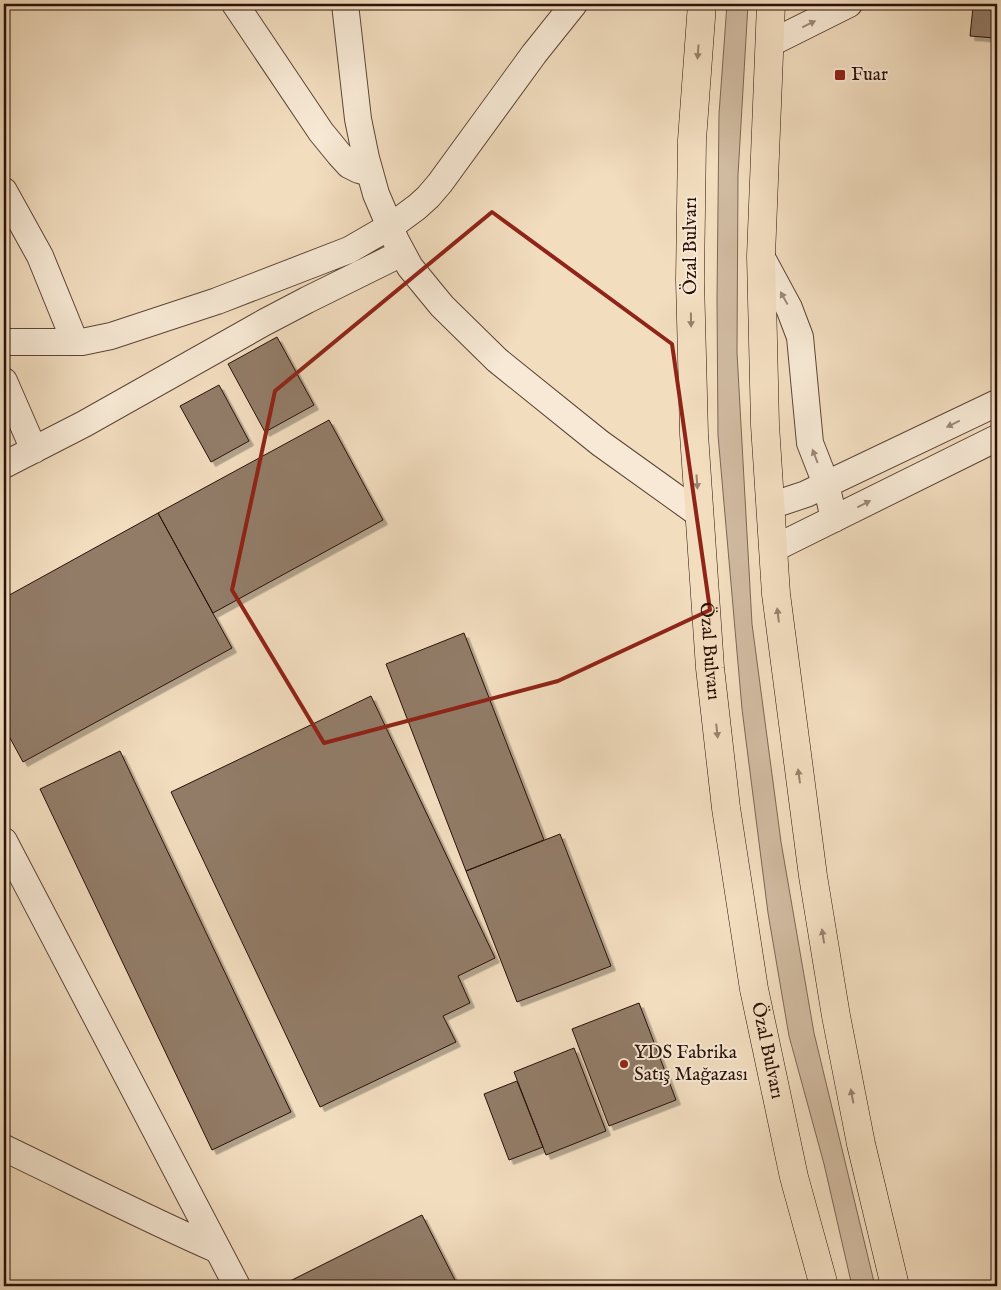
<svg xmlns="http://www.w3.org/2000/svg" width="1001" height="1290" font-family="'IM FELL English',serif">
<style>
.green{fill:#d0baa0;stroke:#7d6654}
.building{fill:#927b67;stroke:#2a1108;filter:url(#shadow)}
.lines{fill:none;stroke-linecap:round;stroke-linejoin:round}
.minor-casing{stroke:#5c4436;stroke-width:28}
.highway-casing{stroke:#2a1108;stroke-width:29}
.minor{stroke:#f7e9d5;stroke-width:26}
.highway{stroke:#f2ddbf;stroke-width:28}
.oneway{fill:#9b8879}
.oneway2{fill:#98816d}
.marked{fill:none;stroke:#8f2418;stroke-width:4;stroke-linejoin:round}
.poi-dot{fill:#8f2418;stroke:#f7e9d5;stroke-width:2}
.labels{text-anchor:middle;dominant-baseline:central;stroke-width:4;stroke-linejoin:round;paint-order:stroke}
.poi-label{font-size:19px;fill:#2a1108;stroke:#f7e9d5;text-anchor:start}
.street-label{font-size:19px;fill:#2a1108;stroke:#f7e9d5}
</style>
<defs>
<filter id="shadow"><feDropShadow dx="4.5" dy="4.5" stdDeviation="0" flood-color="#0004"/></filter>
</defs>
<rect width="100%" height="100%" fill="#f2ddbf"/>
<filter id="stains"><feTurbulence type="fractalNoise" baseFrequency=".004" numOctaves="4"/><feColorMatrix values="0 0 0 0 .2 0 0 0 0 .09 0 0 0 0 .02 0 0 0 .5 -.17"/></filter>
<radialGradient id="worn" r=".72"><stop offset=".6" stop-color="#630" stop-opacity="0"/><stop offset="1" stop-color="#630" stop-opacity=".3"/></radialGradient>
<!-- green -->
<path class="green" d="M 727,4 L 748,4 L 738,175 L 737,353 L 752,624 L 781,842 L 814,1033 L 875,1286 L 852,1286 L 824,1164 L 789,1036 L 768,913 L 742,709 L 718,435 L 717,300 L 719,114 Z"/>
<!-- building -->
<path class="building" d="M 973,7 L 997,9 L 995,38 L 970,36 Z
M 277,337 L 314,405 L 265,432 L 228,364 Z
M 219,385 L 249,441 L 211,462 L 180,406 Z
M 329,420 L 383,520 L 213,613 L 158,513 Z
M 158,513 L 232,648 L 23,762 L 4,727 L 4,598 Z
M 464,633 L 544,840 L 466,871 L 386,664 Z
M 371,696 L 495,958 L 458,976 L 470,1003 L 443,1016 L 456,1042 L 320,1107 L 171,792 Z
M 120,751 L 291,1112 L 212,1150 L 40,789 Z
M 560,834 L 611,966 L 517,1002 L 466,871 Z
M 639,1003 L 676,1100 L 609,1126 L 572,1029 Z
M 574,1048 L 606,1131 L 546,1155 L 514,1072 Z
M 517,1081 L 543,1147 L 509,1160 L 484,1094 Z
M 422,1215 L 458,1286 L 290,1286 L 288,1282 Z"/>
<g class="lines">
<defs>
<path id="minor" d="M 235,4 L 321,132 L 339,154 L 349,165 L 359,170 L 370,173
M 345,4 L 358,119 L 366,158 L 376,194 L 396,241 L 410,267 L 442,306 L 497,360 L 600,443 L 699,514
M 769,44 L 849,4
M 4,191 L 40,256 L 75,342
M 761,256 L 789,308 L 800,337 L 810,443 L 826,484 L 834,519
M 4,342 L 82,342 L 111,336 L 217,301 L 349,250 L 394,224 L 417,207 L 428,197 L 440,183 L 534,54 L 574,4
M 4,381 L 34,450
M 4,465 L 84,424 L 265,322 L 307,300 L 402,253
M 770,506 L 806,494 L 997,403
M 773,549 L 997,438
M 4,841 L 237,1286
M 4,1148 C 75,1182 145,1218 218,1250"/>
<g id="highway">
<path id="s1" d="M 702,4 L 692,140 L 690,280 L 694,434 L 710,668 L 726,808 L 754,989 L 794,1177 L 824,1286"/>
<path d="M 771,4 L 761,256 L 765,425 L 776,594 L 813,876 L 836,1016 L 861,1144 L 895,1286"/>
</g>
</defs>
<!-- minor casing -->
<use href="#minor" class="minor-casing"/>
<!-- highway casing -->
<use href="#highway" class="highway-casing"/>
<!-- minor -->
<use href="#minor" class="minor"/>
<!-- highway -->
<use href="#highway" class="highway"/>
</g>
<!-- one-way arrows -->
<defs><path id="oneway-solid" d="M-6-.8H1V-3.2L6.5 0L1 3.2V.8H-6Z" transform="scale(1.25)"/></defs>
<g class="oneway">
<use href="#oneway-solid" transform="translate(809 24) rotate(-26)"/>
<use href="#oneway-solid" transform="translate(784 298) rotate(-119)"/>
<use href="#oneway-solid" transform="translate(953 424) rotate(154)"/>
<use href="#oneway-solid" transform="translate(815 456) rotate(-111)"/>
<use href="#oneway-solid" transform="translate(864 504) rotate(-27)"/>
</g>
<g class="oneway2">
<use href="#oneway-solid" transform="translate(698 52) rotate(94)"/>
<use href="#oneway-solid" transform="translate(691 320) rotate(89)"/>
<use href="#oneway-solid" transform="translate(697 482) rotate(86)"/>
<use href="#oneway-solid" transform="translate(778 615) rotate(-97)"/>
<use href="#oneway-solid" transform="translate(717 731) rotate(84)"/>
<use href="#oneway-solid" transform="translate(799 776) rotate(-98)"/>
<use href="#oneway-solid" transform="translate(823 936) rotate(-99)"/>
<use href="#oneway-solid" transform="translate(852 1096) rotate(-101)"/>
</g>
<!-- marked area -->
<path class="marked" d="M 492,212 L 672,344 L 710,610 L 558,681 L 324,743 L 232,590 L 275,391 Z"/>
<!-- markers -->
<g class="poi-dot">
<rect x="834" y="69" width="12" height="12" rx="2.5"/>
<circle cx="624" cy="1064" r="5"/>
</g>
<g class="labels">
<!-- poi labels -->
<g class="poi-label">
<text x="851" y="75">Fuar</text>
<text x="634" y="1053">YDS Fabrika<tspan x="634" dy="22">Satış Mağazası</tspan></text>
</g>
<!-- street labels -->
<g class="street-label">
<text transform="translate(691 246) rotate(-90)">Özal Bulvarı</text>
<text stroke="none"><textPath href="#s1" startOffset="648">Özal Bulvarı</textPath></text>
<text stroke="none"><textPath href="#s1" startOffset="1052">Özal Bulvarı</textPath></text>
</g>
</g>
<!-- margin -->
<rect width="1001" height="1290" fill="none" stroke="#f2ddbf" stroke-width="20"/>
<rect x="5" y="5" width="991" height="1280" fill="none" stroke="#2a1108" stroke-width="2.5"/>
<rect x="10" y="10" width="981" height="1270" fill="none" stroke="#2a1108"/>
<rect width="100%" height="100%" filter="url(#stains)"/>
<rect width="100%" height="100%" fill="url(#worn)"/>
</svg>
